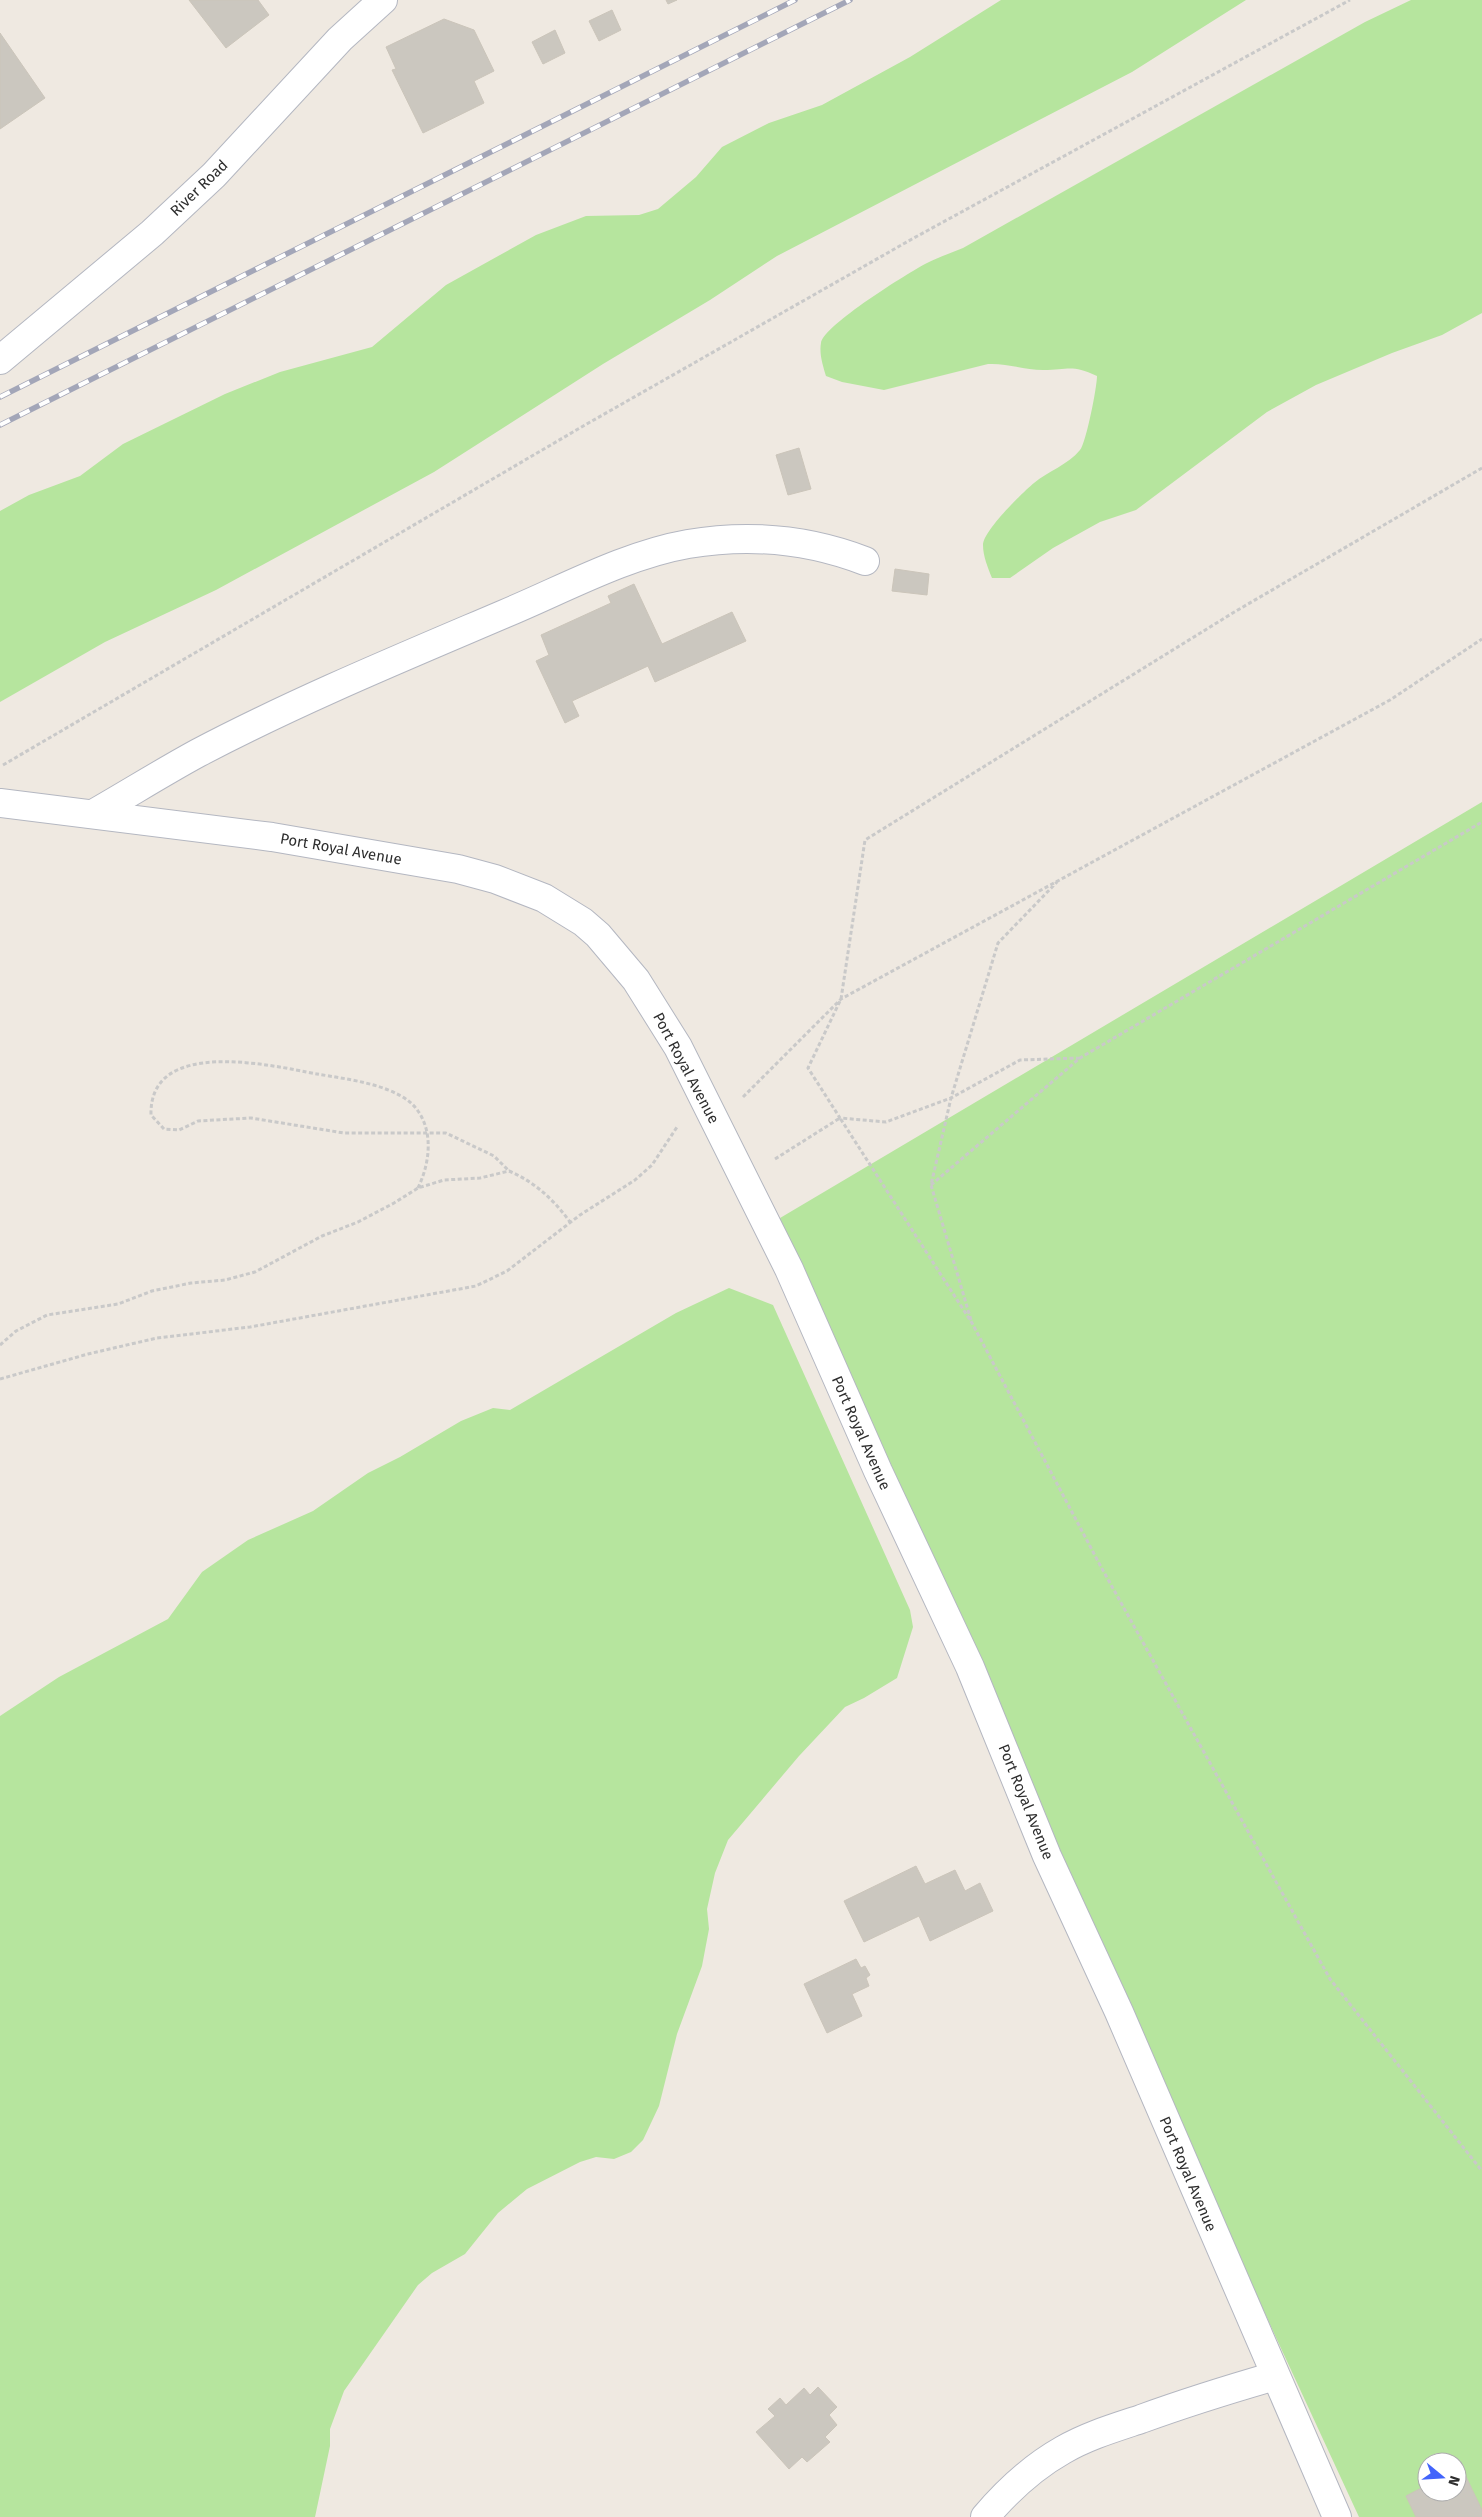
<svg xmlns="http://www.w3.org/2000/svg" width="1482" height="2517" font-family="'Fira Sans',sans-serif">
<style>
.green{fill:#b6e59e;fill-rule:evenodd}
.building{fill:#cbc7bf;stroke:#cbc5ba}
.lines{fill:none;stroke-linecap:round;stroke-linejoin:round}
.minor-casing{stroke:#b4b7c1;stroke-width:30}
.path{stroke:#c9c9c9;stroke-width:3;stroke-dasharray:4 2.5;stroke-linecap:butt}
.minor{stroke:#fff;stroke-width:28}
.rail-casing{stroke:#a3a6b8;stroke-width:5.5}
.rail{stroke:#fff;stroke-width:4;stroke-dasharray:11;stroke-linecap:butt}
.labels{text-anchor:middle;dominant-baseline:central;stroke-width:5;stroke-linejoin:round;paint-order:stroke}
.street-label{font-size:15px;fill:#2e2e2e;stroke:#fff}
</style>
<rect width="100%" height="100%" fill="#efe9e1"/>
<!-- green -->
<path class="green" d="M 1001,0 L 1246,0 L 1132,72 L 777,256 L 710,300 L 603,364 L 434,472 L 216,590 L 105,642 L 0,702 L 0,511 L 29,495 L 80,476 L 123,444 L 225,394 L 280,372 L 372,347 L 446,285 L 536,235 L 586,216 L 639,215 L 658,209 L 696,177 L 722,147 L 769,123 L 822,105 L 910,57 Z
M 1411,0 L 1482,0 L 1482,313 L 1442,335 L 1392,353 L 1316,385 L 1267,412 L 1136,510 L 1100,522 L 1053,548 L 1010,578 L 992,578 C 988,568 983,556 983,545 C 983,531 1022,493 1034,483 C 1048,471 1068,465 1080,450 C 1086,443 1097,387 1097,376 C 1071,364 1069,370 1043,370 C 1025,370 1007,363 988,364 L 884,390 L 842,382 L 826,376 C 823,366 819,354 821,343 C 824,325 908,273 927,263 C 939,257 951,253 963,248 L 1365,22 Z
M 1482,802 L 1482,2517 L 1359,2517 L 1194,2160 L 775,1221 ZM 1427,2462 L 1457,2462 L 1457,2492 L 1427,2492 Z
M 729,1288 L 773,1305 L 910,1610 L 913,1627 L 897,1678 L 864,1698 L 845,1707 L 799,1756 L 728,1840 L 715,1873 L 707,1909 L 709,1929 L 702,1966 L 677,2034 L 659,2106 L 643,2140 L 631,2152 L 614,2159 L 596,2157 L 580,2162 L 527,2189 L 498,2213 L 465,2254 L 432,2273 L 418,2285 L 344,2391 L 330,2429 L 330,2446 L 315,2517 L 0,2517 L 0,1716 L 59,1677 L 168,1619 L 202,1572 L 248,1540 L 313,1511 L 368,1473 L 400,1457 L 461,1421 L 493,1408 L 510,1410 L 676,1313 Z"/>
<!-- building -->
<path class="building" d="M 189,0 L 258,0 L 269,15 L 226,48 Z
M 666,0 L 677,0 L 668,4 Z
M 612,10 L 621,30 L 599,41 L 589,21 Z
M 444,19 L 474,30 L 494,71 L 474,81 L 484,103 L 423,133 L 392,70 L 396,69 L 386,47 Z
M 555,30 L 565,53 L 543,64 L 532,42 Z
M 0,33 L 45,98 L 0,129 Z
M 799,448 L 811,489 L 788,495 L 776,455 Z
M 895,569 L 929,574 L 927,595 L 892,591 Z
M 634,584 L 662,644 L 732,612 L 746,641 L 655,682 L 648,666 L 572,701 L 579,716 L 565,723 L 536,661 L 549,655 L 541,635 L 611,603 L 608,596 Z
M 916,1866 L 925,1884 L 955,1870 L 965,1891 L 980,1883 L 993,1911 L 930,1941 L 919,1916 L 864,1942 L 844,1901 Z
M 856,1959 L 861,1968 L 865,1966 L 870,1975 L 866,1978 L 869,1986 L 852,1994 L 862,2016 L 827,2033 L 804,1984 Z
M 818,2387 L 837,2407 L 829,2415 L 837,2425 L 825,2437 L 830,2442 L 807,2462 L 802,2457 L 789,2469 L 756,2432 L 775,2416 L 768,2409 L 780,2398 L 786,2405 L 804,2388 L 810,2395 Z
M 1458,2460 L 1482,2510 L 1482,2517 L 1416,2517 L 1406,2496 L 1427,2485 L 1427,2492 L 1457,2492 L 1457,2462 L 1455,2462 Z"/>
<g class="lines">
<defs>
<path id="minor" d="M 0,360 L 152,233 L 214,175 L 340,39 L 383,0
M 0,803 L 272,837 L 458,869 L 495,879 L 544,898 L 583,922 L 598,935 L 636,980 L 678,1047 L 789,1269 L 878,1471 L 970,1667 L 1047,1856 L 1119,2012 L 1337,2517
M 93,814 C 128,794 163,772 198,753 C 297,701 401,658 504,614 C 562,590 625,555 688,544 C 747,534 808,539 865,561
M 985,2517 C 1007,2491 1033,2467 1063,2450 C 1087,2436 1114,2428 1141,2419 C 1185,2403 1230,2389 1275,2376"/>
</defs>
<!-- minor casing -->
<use href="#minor" class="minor-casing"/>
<!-- path -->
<path class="path" d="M 3,765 L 585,425 L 912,239 L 1350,0
M 1080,1058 L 1020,1060 L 951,1098 L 886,1122 L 840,1118 L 808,1068 L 841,999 L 865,840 L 1236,611 L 1482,468
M 743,1097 L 841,999 L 1390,700 L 1482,639
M 775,1159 L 840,1118 L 972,1323 L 1100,1565 L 1330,1979 L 1482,2171
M 931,1185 L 1080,1058 L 1482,822
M 418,1188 C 429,1165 434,1134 418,1111 C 401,1085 346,1079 317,1074 C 270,1065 149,1037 151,1115 L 164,1129 L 179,1130 L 198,1121 L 251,1118 L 344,1133 L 446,1133 L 494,1156 L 509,1171
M 971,1320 L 931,1185 L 951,1098 L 998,943 L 1057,882
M 0,1345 L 16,1331 L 47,1315 L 118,1304 L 152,1291 L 191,1283 L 225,1280 L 255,1272 L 322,1236 L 358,1222 L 394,1203 L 418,1188 L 444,1180 L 480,1178 L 509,1171 C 535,1182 554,1200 570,1222
M 0,1379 L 88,1354 L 157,1338 L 250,1327 L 476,1286 L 507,1271 L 580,1215 L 635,1180 L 652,1165 L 677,1127"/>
<!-- minor -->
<use href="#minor" class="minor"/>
<defs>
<path id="rail" d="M 0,397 L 795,0
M 0,425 L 850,0"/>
</defs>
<!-- rail casing -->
<use href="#rail" class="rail-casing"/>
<!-- rail -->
<use href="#rail" class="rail"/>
</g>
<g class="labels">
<!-- street labels -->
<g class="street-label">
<text transform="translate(199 188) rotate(-44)">River Road</text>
<text transform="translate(341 849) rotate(10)">Port Royal Avenue</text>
<text transform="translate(686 1068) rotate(62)">Port Royal Avenue</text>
<text transform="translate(861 1433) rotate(66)">Port Royal Avenue</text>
<text transform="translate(1026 1802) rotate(68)">Port Royal Avenue</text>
<text transform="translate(1188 2174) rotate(67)">Port Royal Avenue</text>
</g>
</g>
<!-- north arrow -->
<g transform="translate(1442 2477) rotate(108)"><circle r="24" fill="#ffffff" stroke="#ababab"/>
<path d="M0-4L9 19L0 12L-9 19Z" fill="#4264fb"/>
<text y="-8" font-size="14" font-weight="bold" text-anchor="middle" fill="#2e2e2e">N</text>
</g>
</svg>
